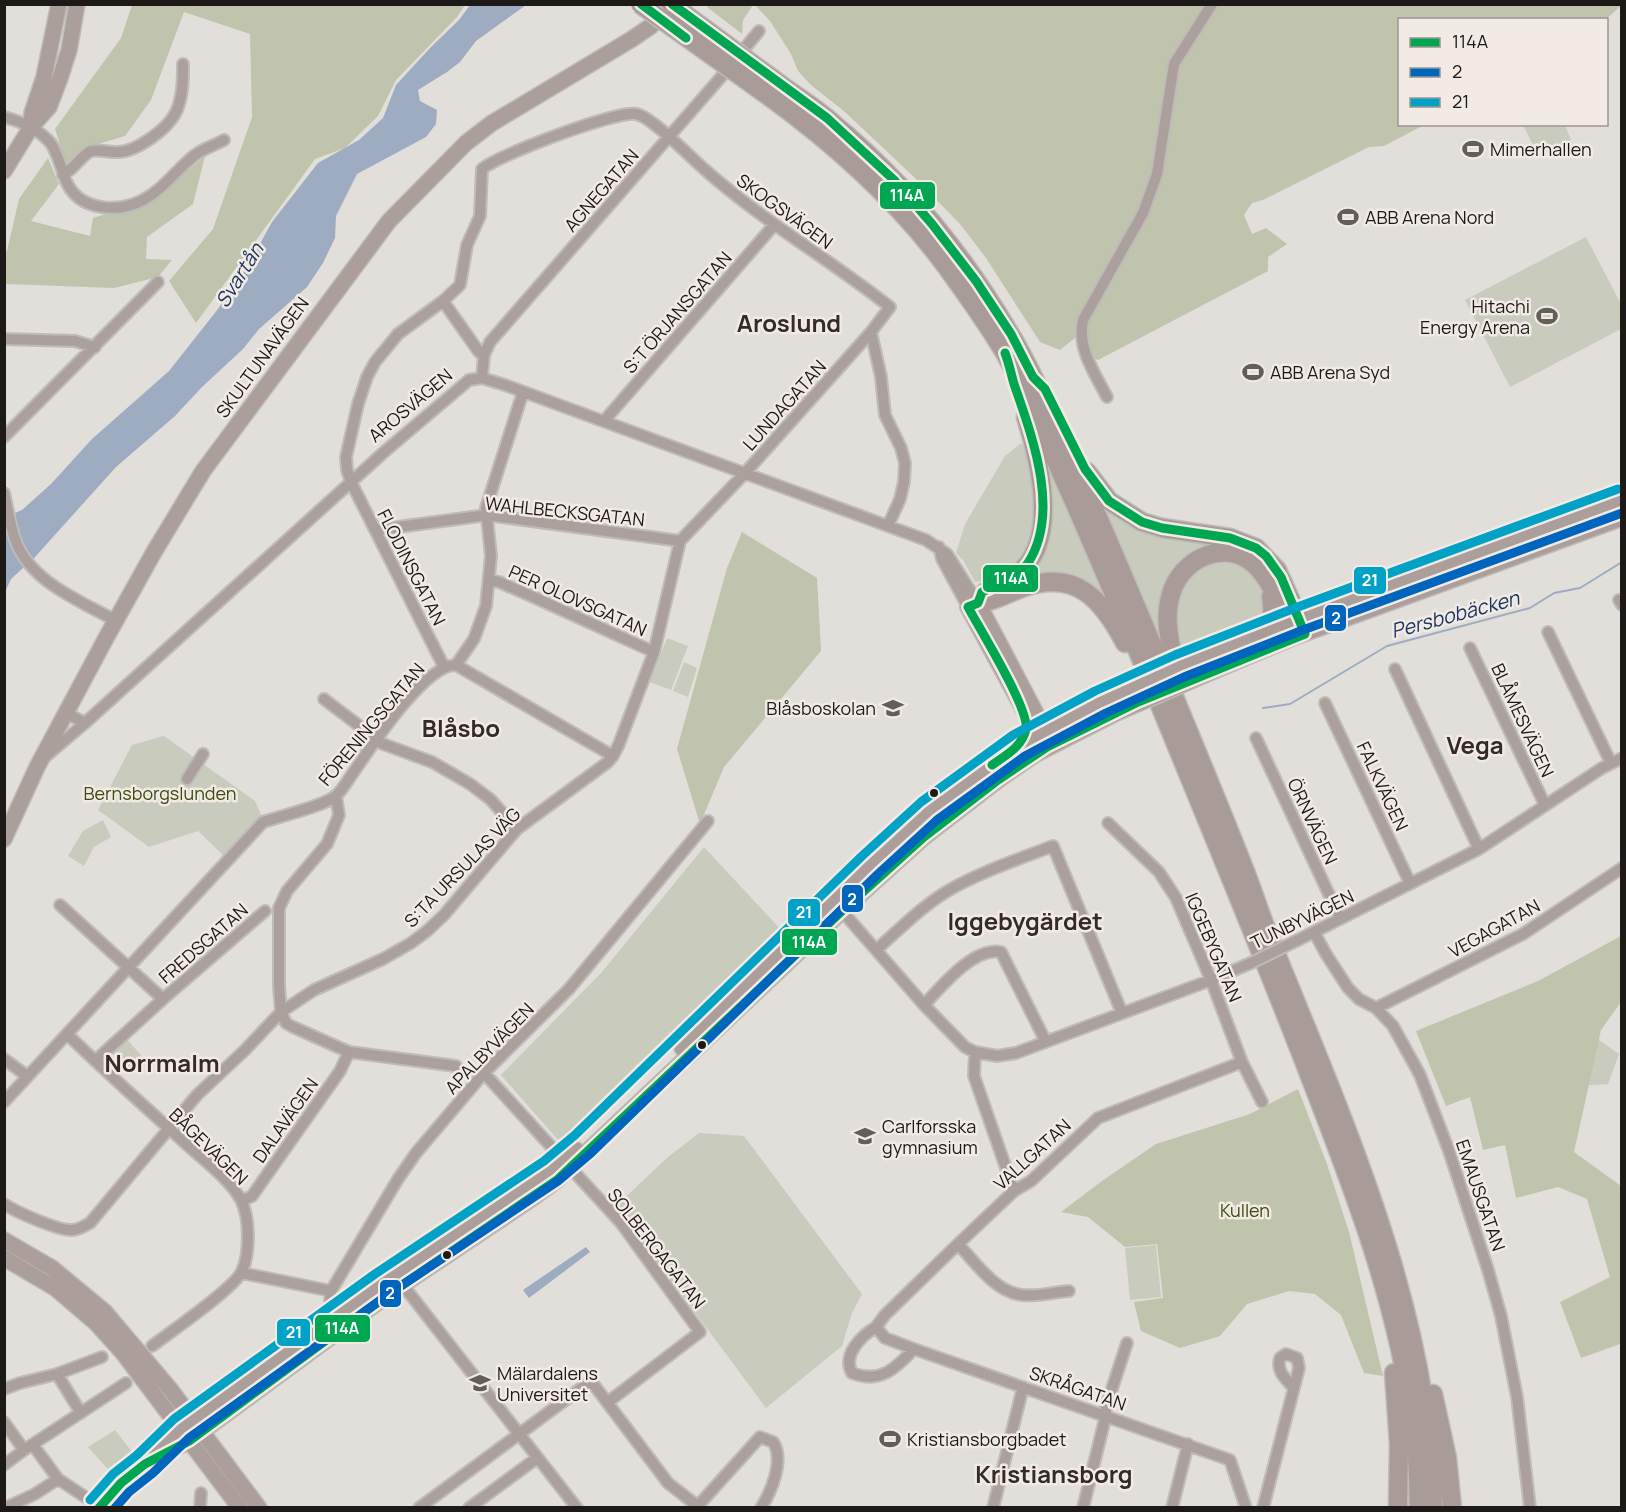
<svg xmlns="http://www.w3.org/2000/svg" width="1626" height="1512" font-family="Manrope,sans-serif">
<style>
.green{fill:#c9cbbc}
.forest{fill:#c0c4ad}
.water{fill:#9eacc1}
.lines{fill:none;stroke-linecap:round;stroke-linejoin:round}
.stream{stroke:#9eacc1;stroke-width:2}
.street-casing{stroke:#bebbb8;stroke-width:14}
.secondary-casing{stroke:#bebbb8;stroke-width:18}
.highway-casing{stroke:#bebbb8;stroke-width:21}
.street{stroke:#aca09d;stroke-width:10}
.secondary{stroke:#ab9e9b;stroke-width:15}
.highway{stroke:#a99c98;stroke-width:18}
.street-bridge-casing{stroke:#bebbb8;stroke-width:14;stroke-linecap:butt}
.secondary-bridge-casing{stroke:#bebbb8;stroke-width:18;stroke-linecap:butt}
.highway-bridge-casing{stroke:#bebbb8;stroke-width:21;stroke-linecap:butt}
.street-bridge{stroke:#aca09d;stroke-width:10}
.secondary-bridge{stroke:#ab9e9b;stroke-width:15}
.highway-bridge{stroke:#a99c98;stroke-width:18}
.bus-1-casing{stroke:#f2eae4;stroke-width:14}
.bus-2-casing{stroke:#f2eae4;stroke-width:14}
.bus-3-casing{stroke:#f2eae4;stroke-width:14}
.bus-1{stroke:#00a651;stroke-width:9}
.bus-2{stroke:#0065bd;stroke-width:9}
.bus-3{stroke:#01a2c5;stroke-width:9}
.bus-dot{fill:#1c1917;stroke:#f2eae4;stroke-width:2}
.labels{text-anchor:middle;dominant-baseline:central;stroke-width:5;stroke-linejoin:round;paint-order:stroke}
.poi-label{font-size:18px;fill:#1c1917;stroke:#f2eae4;text-anchor:start}
.street-label{font-size:18px;fill:#1c1917;stroke:#f2eae4}
.park-label{font-size:18px;fill:#404b0e;stroke:#f2eae4}
.water-label{font-size:20px;font-style:italic;fill:#1b3762;stroke:#f2eae4}
.district-label{font-size:24px;font-weight:bold;fill:#322b27;stroke:#f2eae4}
.line-badge{stroke:#f2eae4;stroke-width:2}
.badge-label{font-size:16px;text-anchor:middle;font-weight:bold;fill:#fff}
</style>
<rect width="100%" height="100%" fill="#e2deda"/>
<!-- green -->
<path class="green" d="M 1523,125 L 1565,125 L 1571,140 L 1568,144 L 1541,156 L 1537,153 Z
M 1586,237 L 1621,304 L 1621,329 L 1510,387 L 1465,300 Z
M 1021,443 C 1025,449 1031,456 1033,463 C 1040,492 1040,549 1014,569 C 1004,578 988,580 975,582 L 963,560 L 956,553 L 965,524 L 1005,456 Z
M 1045,465 L 1049,466 L 1118,617 C 1079,567 1069,569 1010,584 L 1027,574 Z
M 1099,498 L 1216,544 C 1155,558 1163,599 1165,649 Z
M 1218,559 L 1243,566 L 1260,585 L 1268,611 L 1258,627 L 1182,655 L 1178,638 L 1176,607 L 1181,587 L 1195,568 Z
M 667,638 L 688,646 L 671,690 L 650,682 Z
M 684,662 L 697,668 L 688,697 L 673,691 Z
M 164,736 L 255,801 L 262,817 L 224,856 L 198,831 L 149,847 L 98,810 L 132,745 Z
M 103,820 L 111,837 L 94,847 L 84,866 L 68,856 L 83,831 Z
M 704,847 L 785,934 L 574,1141 L 559,1141 L 501,1075 L 602,972 Z
M 1595,1037 L 1619,1054 L 1608,1084 L 1578,1086 Z
M 126,1038 L 145,1060 L 131,1071 L 110,1051 Z
M 699,1133 L 744,1136 L 862,1294 L 852,1313 L 842,1346 L 766,1408 L 628,1222 L 615,1207 L 668,1157 Z
M 1156,1245 L 1161,1297 L 1130,1300 L 1125,1248 Z
M 115,1430 L 136,1457 L 114,1476 L 88,1447 Z"/>
<!-- forest -->
<path class="forest" d="M 710,4 L 753,5 L 743,20 L 742,34 L 707,7 Z
M 132,5 L 465,5 L 457,17 L 396,80 L 378,116 L 345,148 L 315,159 L 196,323 L 169,281 L 213,229 L 252,117 L 250,34 L 184,12 L 151,100 L 125,136 L 85,148 L 66,164 L 55,129 L 121,38 Z
M 755,5 L 1622,5 L 1606,19 L 1400,20 L 1400,124 L 1424,125 L 1384,146 L 1369,147 L 1263,200 L 1252,203 L 1244,215 L 1252,234 L 1266,228 L 1287,244 L 1268,257 L 1268,271 L 1098,360 L 1086,353 L 1081,333 L 1060,350 L 1040,342 L 986,258 L 960,224 L 914,177 L 845,112 L 811,85 L 798,71 L 791,54 L 770,21 Z
M 205,156 L 193,204 L 147,237 L 146,259 L 172,260 L 158,277 L 114,288 L 5,284 L 5,252 L 7,251 L 19,199 L 48,158 L 59,184 L 31,221 L 90,236 L 93,218 L 155,198 Z
M 742,532 L 817,578 L 821,651 L 724,767 L 700,824 L 677,749 L 727,568 Z
M 1621,936 L 1621,1002 L 1601,1030 L 1574,1152 L 1621,1186 L 1621,1333 L 1620,1344 L 1581,1358 L 1560,1302 L 1610,1277 L 1587,1199 L 1558,1187 L 1516,1198 L 1505,1145 L 1483,1150 L 1470,1097 L 1446,1106 L 1416,1031 L 1538,981 Z
M 1298,1089 L 1327,1164 L 1349,1232 L 1383,1376 L 1364,1373 L 1341,1315 L 1315,1294 L 1289,1291 L 1247,1304 L 1220,1336 L 1180,1348 L 1141,1331 L 1134,1302 L 1163,1298 L 1157,1244 L 1125,1247 L 1088,1217 L 1061,1212 L 1102,1181 L 1156,1144 L 1250,1114 Z"/>
<!-- water -->
<path class="water" d="M 470,5 L 526,5 L 476,41 L 460,62 L 447,72 L 418,90 L 420,101 L 437,110 L 436,124 L 426,137 L 357,174 L 336,216 L 335,238 L 323,263 L 307,287 L 259,329 L 243,349 L 202,387 L 175,416 L 116,467 L 35,557 L 11,579 L 5,592 L 5,517 L 22,510 L 51,484 L 92,439 L 169,371 L 218,309 L 247,267 L 272,222 L 318,163 L 359,140 L 383,118 L 396,85 L 431,47 L 459,20 Z
M 586,1247 L 590,1252 L 529,1298 L 523,1290 Z"/>
<g class="lines">
<!-- stream -->
<path class="stream" d="M 1263,708 L 1290,704 L 1387,646 L 1530,608 L 1554,593 L 1580,588 L 1622,562"/>
<defs>
<path id="street" d="M 4,117 C 20,121 37,129 49,141 C 58,151 61,170 67,183 C 80,211 119,213 143,200 C 164,189 177,169 195,155 C 203,149 215,145 224,140
M 63,175 C 74,169 83,154 91,151 C 100,149 110,153 119,152 C 137,151 166,130 175,114 C 183,99 183,80 183,64
M 443,301 L 479,352 L 484,355
M 871,332 L 881,377 L 885,415 L 901,448 L 905,463 L 904,482 L 900,499 L 888,526
M 4,339 L 75,341 L 95,347
M 482,378 L 484,355 L 490,342 L 721,77 L 759,31
M 1107,397 C 1094,372 1077,348 1083,320 L 1143,213 L 1157,174 L 1174,64 L 1212,4
M 604,421 L 774,225
M 4,437 L 158,282
M 4,493 C 8,510 10,526 16,542 C 32,583 81,601 116,621
M 376,530 L 487,515 L 680,541
M 939,547 L 942,559 L 968,607
M 489,580 L 499,582 L 529,595 L 654,652
M 1619,600 L 1622,605
M 1548,632 L 1611,763
M 1470,648 L 1545,805
M 456,665 L 613,756
M 1395,669 L 1479,849
M 324,699 L 383,744 L 432,762 L 470,784 L 490,799 L 517,829
M 1325,703 L 1410,883
M 66,713 L 85,723 L 383,453 L 469,380 L 482,378 L 505,385 L 926,540 L 947,554 L 978,603
M 1256,738 L 1340,918
M 45,757 L 85,723
M 187,779 L 203,754
M 336,796 L 339,815 L 327,844 L 287,891 L 279,908 L 279,986 L 281,1012 L 286,1023 L 293,1027 L 349,1052 L 456,1066
M 1108,823 L 1159,872 L 1176,898 L 1211,980 L 1242,1062 L 1262,1102
M 60,905 L 163,999 L 265,911
M 842,911 L 924,1005 L 965,1047 L 975,1052 L 997,1056 L 1016,1053 L 1211,980 L 1251,963
M 1314,932 L 1326,954 L 1348,988 L 1359,999 L 1376,1008 L 1393,1026 L 1420,1075 L 1449,1151 L 1488,1270 L 1501,1316 L 1517,1397 L 1530,1508
M 1298,940 L 1479,849 L 1602,768 L 1622,758
M 876,950 C 900,929 923,905 951,889 C 983,871 1019,859 1053,846 L 1122,1013
M 924,1005 C 941,987 974,946 1001,952 L 1046,1042
M 1376,1008 L 1523,934 L 1622,868
M 67,1034 C 105,1071 144,1106 184,1142 C 201,1158 230,1179 241,1200 C 250,1217 250,1254 242,1271 C 236,1287 169,1333 152,1346
M 975,1052 L 974,1076 L 1014,1191
M 4,1059 L 27,1076
M 95,1061 L 163,999
M 1242,1062 L 1098,1118 L 1031,1181 L 1014,1191 L 958,1244 L 885,1315 L 876,1327 L 885,1338 L 914,1349 L 1230,1460 L 1246,1508
M 484,1073 L 621,1223 L 700,1332 L 608,1402
M 4,1102 L 263,822 C 281,816 325,806 337,795 C 343,789 348,780 353,773 C 371,747 425,664 456,665 L 474,639 L 486,606 L 491,556 L 486,508 L 523,392
M 242,1201 L 252,1196 L 340,1071 L 349,1052
M 4,1204 C 16,1212 59,1231 72,1230 C 79,1230 84,1226 90,1223 L 197,1095 L 244,1051 L 281,1012 L 314,990 L 383,959 L 411,943 L 427,931 L 444,915 L 517,829 L 608,762 L 613,756 L 619,744 L 654,652 L 680,541 L 745,473 L 871,332 L 890,307 C 829,259 761,220 703,168 C 689,156 651,116 636,114 C 615,111 498,155 482,169 L 480,216 L 467,245 L 460,285 L 443,301 L 398,334 L 375,362 L 367,377 L 358,404 L 346,457 L 347,470 L 351,482 L 444,667
M 958,1244 C 975,1262 995,1292 1022,1295 C 1037,1297 1054,1292 1069,1291
M 242,1273 L 331,1291
M 399,1280 L 577,1508
M 335,1317 L 330,1300 L 331,1291 L 398,1179 L 416,1153 L 484,1073 L 569,989 L 708,821
M 876,1327 C 861,1336 842,1355 852,1373 C 880,1384 895,1369 914,1349
M 57,1374 L 81,1413
M 4,1389 L 20,1383 L 57,1374 L 102,1357
M 4,1422 L 24,1450
M 33,1445 L 58,1479 L 99,1506
M 4,1465 L 24,1450 L 126,1383
M 5,1508 L 35,1494 L 58,1479
M 200,1508 L 201,1493
M 419,1508 L 591,1381 L 668,1483 L 700,1508
M 469,1508 L 537,1458
M 696,1508 L 760,1437 L 773,1442 C 785,1460 771,1492 761,1508
M 993,1508 L 1023,1387
M 1083,1508 L 1106,1415 L 1106,1407 L 1127,1343
M 1172,1508 L 1188,1444
M 1263,1508 L 1299,1368 L 1297,1358 L 1286,1354 L 1280,1358 C 1276,1372 1286,1379 1294,1388"/>
<path id="secondary" d="M 31,127 L 32,113 L 44,77 L 59,4
M 4,171 L 31,127 L 49,107 L 60,78 L 69,50 L 77,4
M 1210,654 L 1299,619 L 1622,500
M 1216,670 L 1292,638 L 1622,518
M 1041,734 L 1040,721 L 978,603 L 968,607 L 1036,732 L 1041,734 L 1045,742
M 4,839 L 37,767 L 106,638 L 154,552 L 203,471 L 389,221 L 466,143 L 492,123 L 632,39 L 651,26 L 667,11
M 682,1048 L 870,865 L 929,811 L 1019,746 L 1112,696
M 4,1240 L 52,1268 L 105,1312 L 170,1389 L 259,1508
M 4,1258 L 55,1288 L 96,1323 L 123,1353 L 240,1508
M 156,1453 L 181,1429 L 335,1317 L 551,1171 L 576,1150
M 99,1508 L 121,1483 L 145,1464 L 189,1441 L 389,1294 L 534,1197 L 557,1180 L 842,911 L 924,837 L 998,780 L 1034,755 L 1116,713"/>
<path id="highway" d="M 777,82 C 794,95 813,106 829,120 C 901,179 963,254 1010,334 C 1028,363 1042,396 1057,427 C 1076,468 1095,510 1113,552 C 1158,658 1203,764 1245,871 C 1254,894 1261,917 1270,939 C 1342,1117 1431,1313 1433,1508
M 770,97 C 843,150 910,212 961,287 C 976,308 991,330 1005,353 C 1031,399 1050,449 1072,497 C 1103,568 1133,638 1162,710 C 1209,825 1257,940 1302,1056 C 1349,1177 1398,1299 1414,1428 C 1418,1454 1418,1481 1419,1508
M 1026,417 C 1039,460 1059,536 1021,571 C 1006,585 986,583 978,603 C 994,602 1007,593 1022,588 C 1075,568 1102,599 1125,643
M 1087,472 L 1109,501 L 1142,522 L 1162,528 L 1230,538 L 1256,548 L 1277,570 L 1299,619
M 1258,635 C 1273,624 1274,614 1271,597
M 1180,684 C 1173,657 1162,622 1171,594 C 1181,559 1224,538 1254,564 C 1271,580 1279,603 1287,623
M 1394,1373 L 1399,1444 L 1398,1508
M 1433,1394 L 1447,1458 L 1452,1508"/>
</defs>
<!-- street casing -->
<use href="#street" class="street-casing"/>
<!-- secondary casing -->
<use href="#secondary" class="secondary-casing"/>
<!-- highway casing -->
<use href="#highway" class="highway-casing"/>
<!-- street -->
<use href="#street" class="street"/>
<!-- secondary -->
<use href="#secondary" class="secondary"/>
<!-- highway -->
<use href="#highway" class="highway"/>
<defs>
<path id="street-bridge" d="M 1251,963 L 1298,940"/>
<path id="secondary-bridge" d="M 1112,696 L 1179,666 L 1210,654
M 1116,713 L 1216,670"/>
<path id="highway-bridge" d="M 640,4 L 770,97
M 671,4 L 777,82"/>
</defs>
<!-- street-bridge casing -->
<use href="#street-bridge" class="street-bridge-casing"/>
<!-- secondary-bridge casing -->
<use href="#secondary-bridge" class="secondary-bridge-casing"/>
<!-- highway-bridge casing -->
<use href="#highway-bridge" class="highway-bridge-casing"/>
<!-- street-bridge -->
<use href="#street-bridge" class="street-bridge"/>
<!-- secondary-bridge -->
<use href="#secondary-bridge" class="secondary-bridge"/>
<!-- highway-bridge -->
<use href="#highway-bridge" class="highway-bridge"/>
<defs>
<path id="bus-1" d="M 641,4 L 686,38
M 992,765 C 1006,755 1022,747 1026,729 C 1030,710 979,628 968,607 L 978,603 L 982,592 C 998,585 1018,578 1028,563 C 1061,512 1032,436 1014,384 C 1011,374 1009,363 1005,353
M 99,1508 L 121,1483 L 145,1464 L 189,1441 L 389,1294 L 557,1180 L 842,911 L 924,837 L 998,780 L 1047,747 L 1138,702 L 1305,634 L 1281,577 L 1266,556 L 1256,548 L 1230,538 L 1162,528 L 1142,522 L 1109,501 L 1085,469 L 1045,389 L 1033,377 L 1011,334 L 976,281 L 932,224 L 894,180 L 827,118 L 672,4"/>
<path id="bus-2" d="M 115,1508 L 129,1492 L 153,1473 L 189,1438 L 389,1294 L 558,1181 L 591,1153 L 878,874 L 937,820 L 1025,756 L 1106,713 L 1184,677 L 1303,630 L 1622,513"/>
<path id="bus-3" d="M 90,1500 L 113,1474 L 137,1455 L 174,1419 L 375,1274 L 544,1161 L 575,1135 L 862,856 L 921,802 L 1013,735 L 1095,691 L 1175,655 L 1295,608 L 1618,489"/>
</defs>
<!-- bus-1 casing -->
<use href="#bus-1" class="bus-1-casing"/>
<!-- bus-2 casing -->
<use href="#bus-2" class="bus-2-casing"/>
<!-- bus-3 casing -->
<use href="#bus-3" class="bus-3-casing"/>
<!-- bus-1 -->
<use href="#bus-1" class="bus-1"/>
<!-- bus-2 -->
<use href="#bus-2" class="bus-2"/>
<!-- bus-3 -->
<use href="#bus-3" class="bus-3"/>
</g>
<!-- icons -->
<defs>
<symbol id="stadium-bare" viewBox="-9 -9 18 18"><path d="M0-5a6.5 5 0 1 0 0 10a6.5 5 0 1 0 0-10ZM-3.5-1.8h7v3.6h-7Z" fill="#615e5b" stroke="#f2eae4" stroke-width="2.5" paint-order="stroke"/></symbol>
<symbol id="school-bare" viewBox="-9 -9 18 18"><path d="M0-5L7-2L0 1L-7-2ZM-4 1L0 2.5L4 1V4Q0 6-4 4Z" fill="#615e5b" stroke="#f2eae4" stroke-width="2.5" paint-order="stroke"/></symbol>
<symbol id="university-bare" viewBox="-9 -9 18 18"><path d="M0-5L7-2L0 1L-7-2ZM-4 1L0 2.5L4 1V4Q0 6-4 4Z" fill="#615e5b" stroke="#f2eae4" stroke-width="2.5" paint-order="stroke"/></symbol>
</defs>
<g fill-rule="evenodd">
<use href="#stadium-bare" x="1458" y="134" width="30" height="30"/>
<use href="#stadium-bare" x="1333" y="202" width="30" height="30"/>
<use href="#stadium-bare" x="1532" y="301" width="30" height="30"/>
<use href="#stadium-bare" x="1238" y="357" width="30" height="30"/>
<use href="#school-bare" x="878" y="693" width="30" height="30"/>
<use href="#school-bare" x="850" y="1121" width="30" height="30"/>
<use href="#university-bare" x="465" y="1368" width="30" height="30"/>
<use href="#stadium-bare" x="875" y="1424" width="30" height="30"/>
</g>
<!-- markers -->
<g class="bus-dot">
<circle cx="934" cy="793" r="5"/>
<circle cx="702" cy="1045" r="5"/>
<circle cx="447" cy="1255" r="5"/>
</g>
<g class="labels">
<!-- poi labels -->
<g class="poi-label">
<text x="1490" y="149">Mimerhallen</text>
<text x="1365" y="217">ABB Arena Nord</text>
<text x="1530" y="306" text-anchor="end">Hitachi<tspan x="1530" dy="21">Energy Arena</tspan></text>
<text x="1270" y="372">ABB Arena Syd</text>
<text x="876" y="708" text-anchor="end">Blåsboskolan</text>
<text x="882" y="1126">Carlforsska<tspan x="882" dy="21">gymnasium</tspan></text>
<text x="497" y="1373">Mälardalens<tspan x="497" dy="21">Universitet</tspan></text>
<text x="907" y="1439">Kristiansborgbadet</text>
</g>
<!-- street labels -->
<g class="street-label">
<text transform="translate(601 190) rotate(-49)">AGNEGATAN</text>
<text transform="translate(785 211) rotate(36)">SKOGSVÄGEN</text>
<text transform="translate(677 312) rotate(-49)">S:T ÖRJANSGATAN</text>
<text transform="translate(262 357) rotate(-54)">SKULTUNAVÄGEN</text>
<text transform="translate(410 405) rotate(-40)">AROSVÄGEN</text>
<text transform="translate(784 405) rotate(-48)">LUNDAGATAN</text>
<text transform="translate(565 511) rotate(6)">WAHLBECKSGATAN</text>
<text transform="translate(412 567) rotate(63)">FLODINSGATAN</text>
<text transform="translate(578 600) rotate(24)">PER OLOVSGATAN</text>
<text transform="translate(1523 720) rotate(65)">BLÅMESVÄGEN</text>
<text transform="translate(371 724) rotate(-50)">FÖRENINGSGATAN</text>
<text transform="translate(1383 786) rotate(65)">FALKVÄGEN</text>
<text transform="translate(1313 821) rotate(65)">ÖRNVÄGEN</text>
<text transform="translate(462 867) rotate(-46)">S:TA URSULAS VÄG</text>
<text transform="translate(1302 919) rotate(-26)">TUNBYVÄGEN</text>
<text transform="translate(1494 928) rotate(-29)">VEGAGATAN</text>
<text transform="translate(203 943) rotate(-41)">FREDSGATAN</text>
<text transform="translate(1214 947) rotate(67)">IGGEBYGATAN</text>
<text transform="translate(489 1048) rotate(-46)">APALBYVÄGEN</text>
<text transform="translate(285 1120) rotate(-55)">DALAVÄGEN</text>
<text transform="translate(209 1146) rotate(44)">BÅGEVÄGEN</text>
<text transform="translate(1032 1154) rotate(-42)">VALLGATAN</text>
<text transform="translate(1481 1195) rotate(71)">EMAUSGATAN</text>
<text transform="translate(657 1248) rotate(52)">SOLBERGAGATAN</text>
<text transform="translate(1078 1388) rotate(19)">SKRÅGATAN</text>
</g>
<!-- park labels -->
<g class="park-label">
<text x="160" y="793">Bernsborgslunden</text>
<text x="1245" y="1210">Kullen</text>
</g>
<!-- water labels -->
<g class="water-label">
<text transform="translate(239 275) rotate(-58)">Svartån</text>
<text transform="translate(1455 614) rotate(-15)">Persbobäcken</text>
</g>
<!-- district labels -->
<g class="district-label">
<text x="789" y="322">Aroslund</text>
<text x="461" y="727">Blåsbo</text>
<text x="1475" y="744">Vega</text>
<text x="1025" y="920">Iggebygärdet</text>
<text x="162" y="1062">Norrmalm</text>
<text x="1054" y="1473">Kristiansborg</text>
</g>
</g>
<g class="line-badge">
<rect x="879" y="181" width="57" height="29" rx="6" fill="#00a651"/>
<rect x="982" y="564" width="57" height="29" rx="6" fill="#00a651"/>
<rect x="1353" y="566" width="34" height="29" rx="6" fill="#01a2c5"/>
<rect x="1324" y="604" width="23" height="28" rx="6" fill="#0065bd"/>
<rect x="841" y="884" width="23" height="29" rx="6" fill="#0065bd"/>
<rect x="787" y="898" width="34" height="29" rx="6" fill="#01a2c5"/>
<rect x="781" y="928" width="57" height="28" rx="6" fill="#00a651"/>
<rect x="379" y="1279" width="23" height="29" rx="6" fill="#0065bd"/>
<rect x="314" y="1314" width="57" height="29" rx="6" fill="#00a651"/>
<rect x="276" y="1318" width="35" height="29" rx="6" fill="#01a2c5"/>
</g>
<g class="badge-label">
<text x="907" y="201">114A</text>
<text x="1011" y="584">114A</text>
<text x="1370" y="586">21</text>
<text x="1336" y="624">2</text>
<text x="852" y="905">2</text>
<text x="804" y="918">21</text>
<text x="809" y="948">114A</text>
<text x="390" y="1299">2</text>
<text x="342" y="1334">114A</text>
<text x="294" y="1338">21</text>
</g>
<!-- border -->
<rect width="1626" height="1512" fill="none" stroke="#1c1917" stroke-width="12"/>
<!-- legend -->
<rect x="1398" y="18" width="210" height="108" fill="#f2eae4" stroke="#9c9692" stroke-width="1.5"/>
<rect x="1410" y="38" width="30" height="9" fill="#00a651" stroke="#9c9692" stroke-width="1.5"/>
<text x="1452" y="48" font-size="18" fill="#1c1917">114A</text>
<rect x="1410" y="68" width="30" height="9" fill="#0065bd" stroke="#9c9692" stroke-width="1.5"/>
<text x="1452" y="78" font-size="18" fill="#1c1917">2</text>
<rect x="1410" y="98" width="30" height="9" fill="#01a2c5" stroke="#9c9692" stroke-width="1.5"/>
<text x="1452" y="108" font-size="18" fill="#1c1917">21</text>
</svg>
